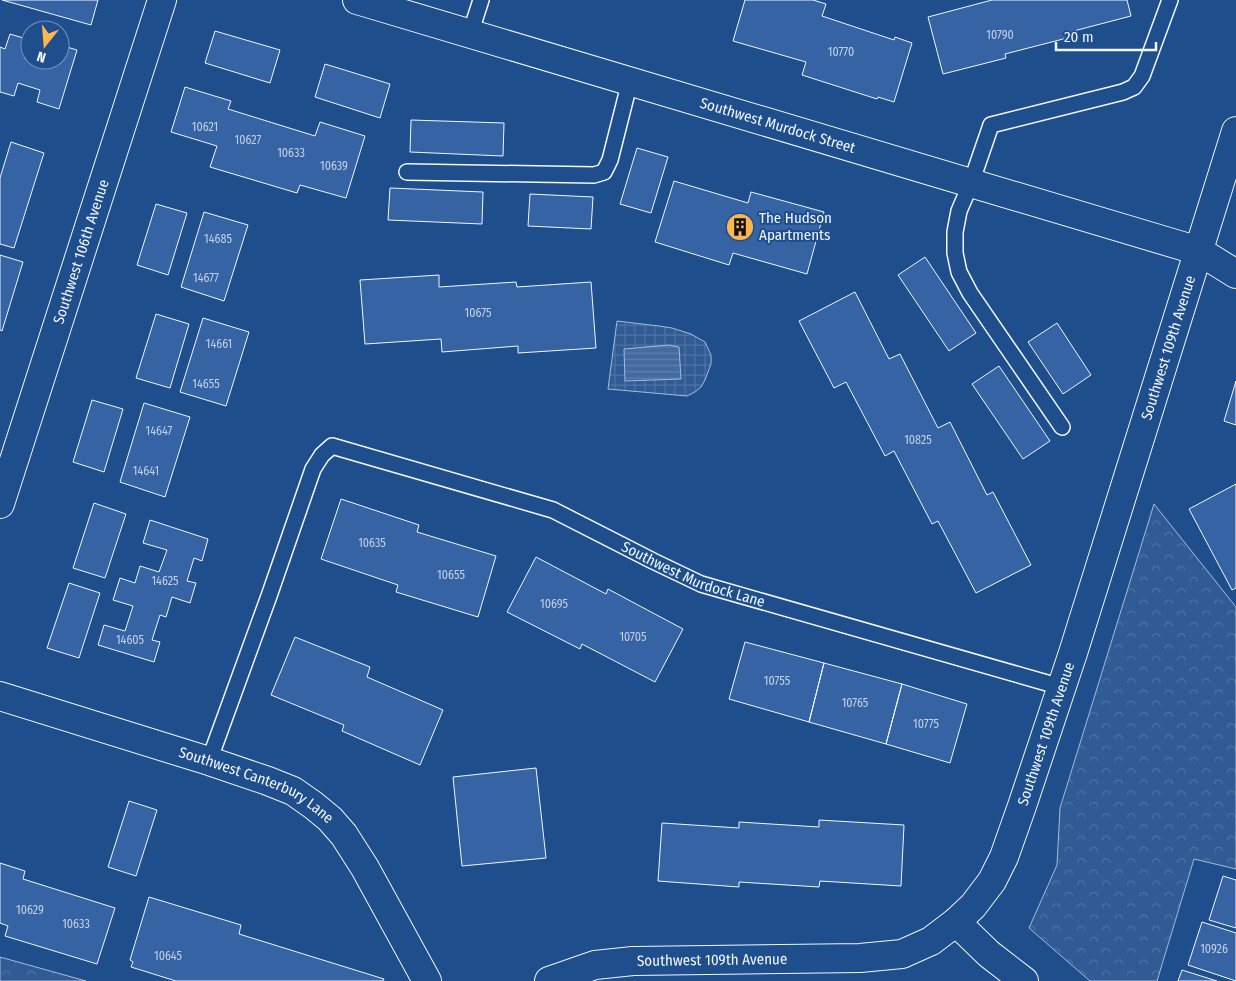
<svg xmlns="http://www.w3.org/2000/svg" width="1236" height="981" font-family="'Fira Sans Condensed',sans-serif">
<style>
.forest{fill:url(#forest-crowns);stroke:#a8bbd7}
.plaza{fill:url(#plaza-grid);stroke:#a8bbd7}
.water{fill:url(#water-rules);stroke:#a8bbd7}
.building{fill:#3563a3;stroke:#f2f6ff}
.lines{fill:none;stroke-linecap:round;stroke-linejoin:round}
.lane-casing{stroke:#f2f6ff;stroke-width:18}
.street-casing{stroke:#f2f6ff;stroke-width:30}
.lane{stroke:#1f4e8c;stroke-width:15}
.street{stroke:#1f4e8c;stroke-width:28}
.labels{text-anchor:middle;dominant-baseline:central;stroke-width:4;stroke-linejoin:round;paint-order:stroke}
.number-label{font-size:12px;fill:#c3d1e8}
.street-label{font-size:15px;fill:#f2f6ff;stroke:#1f4e8c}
.poi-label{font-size:15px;fill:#f2f6ff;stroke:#1f4e8c;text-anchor:start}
</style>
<defs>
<pattern id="forest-crowns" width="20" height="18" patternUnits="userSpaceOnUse" patternTransform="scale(1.25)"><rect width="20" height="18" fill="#305b95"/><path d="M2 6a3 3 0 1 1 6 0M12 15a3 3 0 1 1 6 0" fill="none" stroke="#4e73a5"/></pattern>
<pattern id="plaza-grid" width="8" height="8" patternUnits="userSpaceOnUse" patternTransform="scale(1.25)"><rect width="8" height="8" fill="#305b95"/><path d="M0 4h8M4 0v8" fill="none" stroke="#4e73a5"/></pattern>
<pattern id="water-rules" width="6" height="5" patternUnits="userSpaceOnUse" patternTransform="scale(1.25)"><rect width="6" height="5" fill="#446ba0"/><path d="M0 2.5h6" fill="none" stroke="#5f81ae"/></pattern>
</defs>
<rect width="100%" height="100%" fill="#1f4e8c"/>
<!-- forest -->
<path class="forest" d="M 1154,504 L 1236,607 L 1236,869 L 1194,859 L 1157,981 L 1090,981 L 1029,928 L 1057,865 L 1060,808 Z
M 0,957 L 86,981 L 0,981 Z"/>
<!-- plaza -->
<path class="plaza" d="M 617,321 L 659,326 L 672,328 L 691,334 L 705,342 L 711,355 L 711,364 L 705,380 L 701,387 L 695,392 L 687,396 L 608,389 Z"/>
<!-- water -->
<path class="water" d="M 669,345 L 679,347 L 681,379 L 625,381 L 624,349 Z"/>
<!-- building -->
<path class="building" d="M 2,0 L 98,0 L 91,25 Z
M 745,0 L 813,0 L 826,4 L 822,16 L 894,40 L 895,37 L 912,43 L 894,102 L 878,97 L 877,99 L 802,75 L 806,62 L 733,41 Z
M 992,0 L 1127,0 L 1131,16 L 1066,33 L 1067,38 L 1005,54 L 1006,58 L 943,74 L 928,17 Z
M 215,31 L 280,50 L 270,83 L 205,63 Z
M 10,34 L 30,40 L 30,44 L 25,59 L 48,65 L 49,60 L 60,60 L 60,45 L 77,50 L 59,109 L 37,102 L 40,90 L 18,83 L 14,96 L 0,92 L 0,47 L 5,49 Z
M 325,64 L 390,84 L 380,118 L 315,97 Z
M 185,87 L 231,101 L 228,109 L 315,136 L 320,122 L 365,136 L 346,198 L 300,185 L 297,193 L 210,167 L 217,146 L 171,132 Z
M 411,120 L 504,123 L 503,156 L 410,152 Z
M 11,142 L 44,153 L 14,248 L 0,244 L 0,178 Z
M 637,148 L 668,157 L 651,213 L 620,204 Z
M 674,181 L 748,203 L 751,192 L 824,212 L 807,274 L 733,253 L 729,265 L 655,242 Z
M 390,188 L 483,192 L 482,224 L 388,220 Z
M 530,194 L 593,197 L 591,229 L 528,226 Z
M 156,204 L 187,213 L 168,275 L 137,265 Z
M 204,212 L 248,225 L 224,301 L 181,287 Z
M 0,255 L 23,262 L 2,331 L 0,330 Z
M 925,257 L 976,333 L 949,351 L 898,275 Z
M 439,275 L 439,287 L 516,282 L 517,287 L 591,282 L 596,348 L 518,353 L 518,346 L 442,352 L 441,339 L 365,344 L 360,280 Z
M 855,292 L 889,359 L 900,354 L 938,428 L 950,422 L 987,495 L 993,492 L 1031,565 L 976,593 L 938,521 L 932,524 L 894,451 L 885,456 L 846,382 L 834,388 L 799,321 Z
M 156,314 L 189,324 L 170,388 L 136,378 Z
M 203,318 L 249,332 L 226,406 L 180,392 Z
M 1057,323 L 1091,375 L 1063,394 L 1028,342 Z
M 999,366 L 1050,441 L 1023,459 L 972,384 Z
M 1236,381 L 1236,425 L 1224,421 Z
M 92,400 L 123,409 L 104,472 L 73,462 Z
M 144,403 L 190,417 L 165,497 L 120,482 Z
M 1236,484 L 1236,588 L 1232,590 L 1189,509 Z
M 341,499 L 419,525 L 417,532 L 496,556 L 478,617 L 396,592 L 398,585 L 321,559 Z
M 94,503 L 126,514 L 105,578 L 73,568 Z
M 150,520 L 208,539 L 202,561 L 194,558 L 187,581 L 196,583 L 190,603 L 172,597 L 166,617 L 160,615 L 152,640 L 160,642 L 154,662 L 98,645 L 104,625 L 125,631 L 133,606 L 113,600 L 120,578 L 135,583 L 140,566 L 159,572 L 167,550 L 143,543 Z
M 536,557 L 606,594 L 608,589 L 683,629 L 655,682 L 582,644 L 580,649 L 507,612 Z
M 69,583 L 100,593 L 79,658 L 47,648 Z
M 295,637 L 370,667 L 367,677 L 443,710 L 420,765 L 342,731 L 344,725 L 271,695 Z
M 745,642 L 824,663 L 809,722 L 729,699 Z
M 824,663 L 902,684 L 886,744 L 809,722 Z
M 902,684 L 967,704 L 950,763 L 886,744 Z
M 536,768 L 546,858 L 462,866 L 453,777 Z
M 129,801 L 157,810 L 136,876 L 108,867 Z
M 819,820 L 904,825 L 901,886 L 820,881 L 819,887 L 739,882 L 739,887 L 658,881 L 662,823 L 739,828 L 739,822 L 819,827 Z
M 0,863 L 25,871 L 23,879 L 115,908 L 97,964 L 5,936 L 8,926 L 0,923 Z
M 1223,876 L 1236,880 L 1236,928 L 1209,920 Z
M 149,897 L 241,925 L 239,934 L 384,979 L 383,981 L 176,981 L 131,967 L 133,962 L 130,960 Z
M 1202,922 L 1236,933 L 1236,981 L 1188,965 Z
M 1182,970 L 1217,981 L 1178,981 Z"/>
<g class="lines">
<defs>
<g id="lane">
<path d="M 470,34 L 481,0"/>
<path d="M 407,172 L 594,175 L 604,172 L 610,160 L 630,81"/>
<path d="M 1062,427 L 970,293 L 959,272 L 955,253 L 955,232 L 959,211 L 971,183 L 991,125 L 1123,92 L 1134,87 L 1142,76 L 1170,0"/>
<path id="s1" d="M 209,761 L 269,596 L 313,469 L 322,455 L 332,446 L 553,510 L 653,561 L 701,584 L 1061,687"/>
</g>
<g id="street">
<path id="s2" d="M 357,0 L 1199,251 L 1236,274"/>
<path id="s3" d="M 0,504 L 162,0"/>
<path id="s4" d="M 0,696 L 209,761 L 268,781 L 293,791 L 313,805 L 330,819 L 344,835 L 365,868 L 427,981"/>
<path d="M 956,922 L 989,954 L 1024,981"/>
<path id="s5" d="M 549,981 L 595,965 L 633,961 L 860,958 L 902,954 L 931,941 L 956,922 L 973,906 L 992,881 L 1004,857 L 1022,806 L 1073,653 L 1236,131"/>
</g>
</defs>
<!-- lane casing -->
<use href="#lane" class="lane-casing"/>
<!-- street casing -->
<use href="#street" class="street-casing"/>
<!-- lane -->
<use href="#lane" class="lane"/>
<!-- street -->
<use href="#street" class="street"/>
</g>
<!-- icons -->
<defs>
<symbol id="building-disc" viewBox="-11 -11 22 22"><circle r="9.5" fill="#ffb74d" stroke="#1f4e8c"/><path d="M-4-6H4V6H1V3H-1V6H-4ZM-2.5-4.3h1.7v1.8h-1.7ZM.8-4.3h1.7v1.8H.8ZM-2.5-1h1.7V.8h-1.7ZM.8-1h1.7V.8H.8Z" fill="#111"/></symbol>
</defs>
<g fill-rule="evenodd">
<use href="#building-disc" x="724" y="211" width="32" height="32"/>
</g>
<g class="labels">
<!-- number labels -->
<g class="number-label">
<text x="1000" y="35">10790</text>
<text x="841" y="52">10770</text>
<text x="205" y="127">10621</text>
<text x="248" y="140">10627</text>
<text x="291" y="153">10633</text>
<text x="334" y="166">10639</text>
<text x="218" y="239">14685</text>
<text x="206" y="278">14677</text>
<text x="478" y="313">10675</text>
<text x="219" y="344">14661</text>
<text x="206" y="384">14655</text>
<text x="159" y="431">14647</text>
<text x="918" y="440">10825</text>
<text x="146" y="471">14641</text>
<text x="372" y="543">10635</text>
<text x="451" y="575">10655</text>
<text x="165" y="581">14625</text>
<text x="554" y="604">10695</text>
<text x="633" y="637">10705</text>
<text x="130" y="640">14605</text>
<text x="777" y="681">10755</text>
<text x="855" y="703">10765</text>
<text x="926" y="724">10775</text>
<text x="30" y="910">10629</text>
<text x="76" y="924">10633</text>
<text x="1214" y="949">10926</text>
<text x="168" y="956">10645</text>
</g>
<!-- street labels -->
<g class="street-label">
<text stroke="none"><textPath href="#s2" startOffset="439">Southwest Murdock Street</textPath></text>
<text stroke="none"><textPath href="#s3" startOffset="265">Southwest 106th Avenue</textPath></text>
<text stroke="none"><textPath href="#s5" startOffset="1036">Southwest 109th Avenue</textPath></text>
<text stroke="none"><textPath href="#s1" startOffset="725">Southwest Murdock Lane</textPath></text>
<text stroke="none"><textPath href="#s5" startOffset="631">Southwest 109th Avenue</textPath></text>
<text stroke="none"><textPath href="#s4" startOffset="272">Southwest Canterbury Lane</textPath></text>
<text stroke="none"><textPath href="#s5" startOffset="166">Southwest 109th Avenue</textPath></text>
</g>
<!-- poi labels -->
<g class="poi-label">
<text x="759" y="218">The Hudson<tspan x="759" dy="17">Apartments</tspan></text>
</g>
</g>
<!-- north arrow -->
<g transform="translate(45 45) rotate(197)"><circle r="24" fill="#1f4e8c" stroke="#7391ba"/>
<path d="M0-4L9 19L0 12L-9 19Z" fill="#ffb74d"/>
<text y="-8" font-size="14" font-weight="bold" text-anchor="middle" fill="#f2f6ff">N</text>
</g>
<!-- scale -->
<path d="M1056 42v8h100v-8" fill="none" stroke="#f2f6ff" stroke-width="2.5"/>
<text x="1064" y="42" font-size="15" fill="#f2f6ff" stroke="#1f4e8c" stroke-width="4" paint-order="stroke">20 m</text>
</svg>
